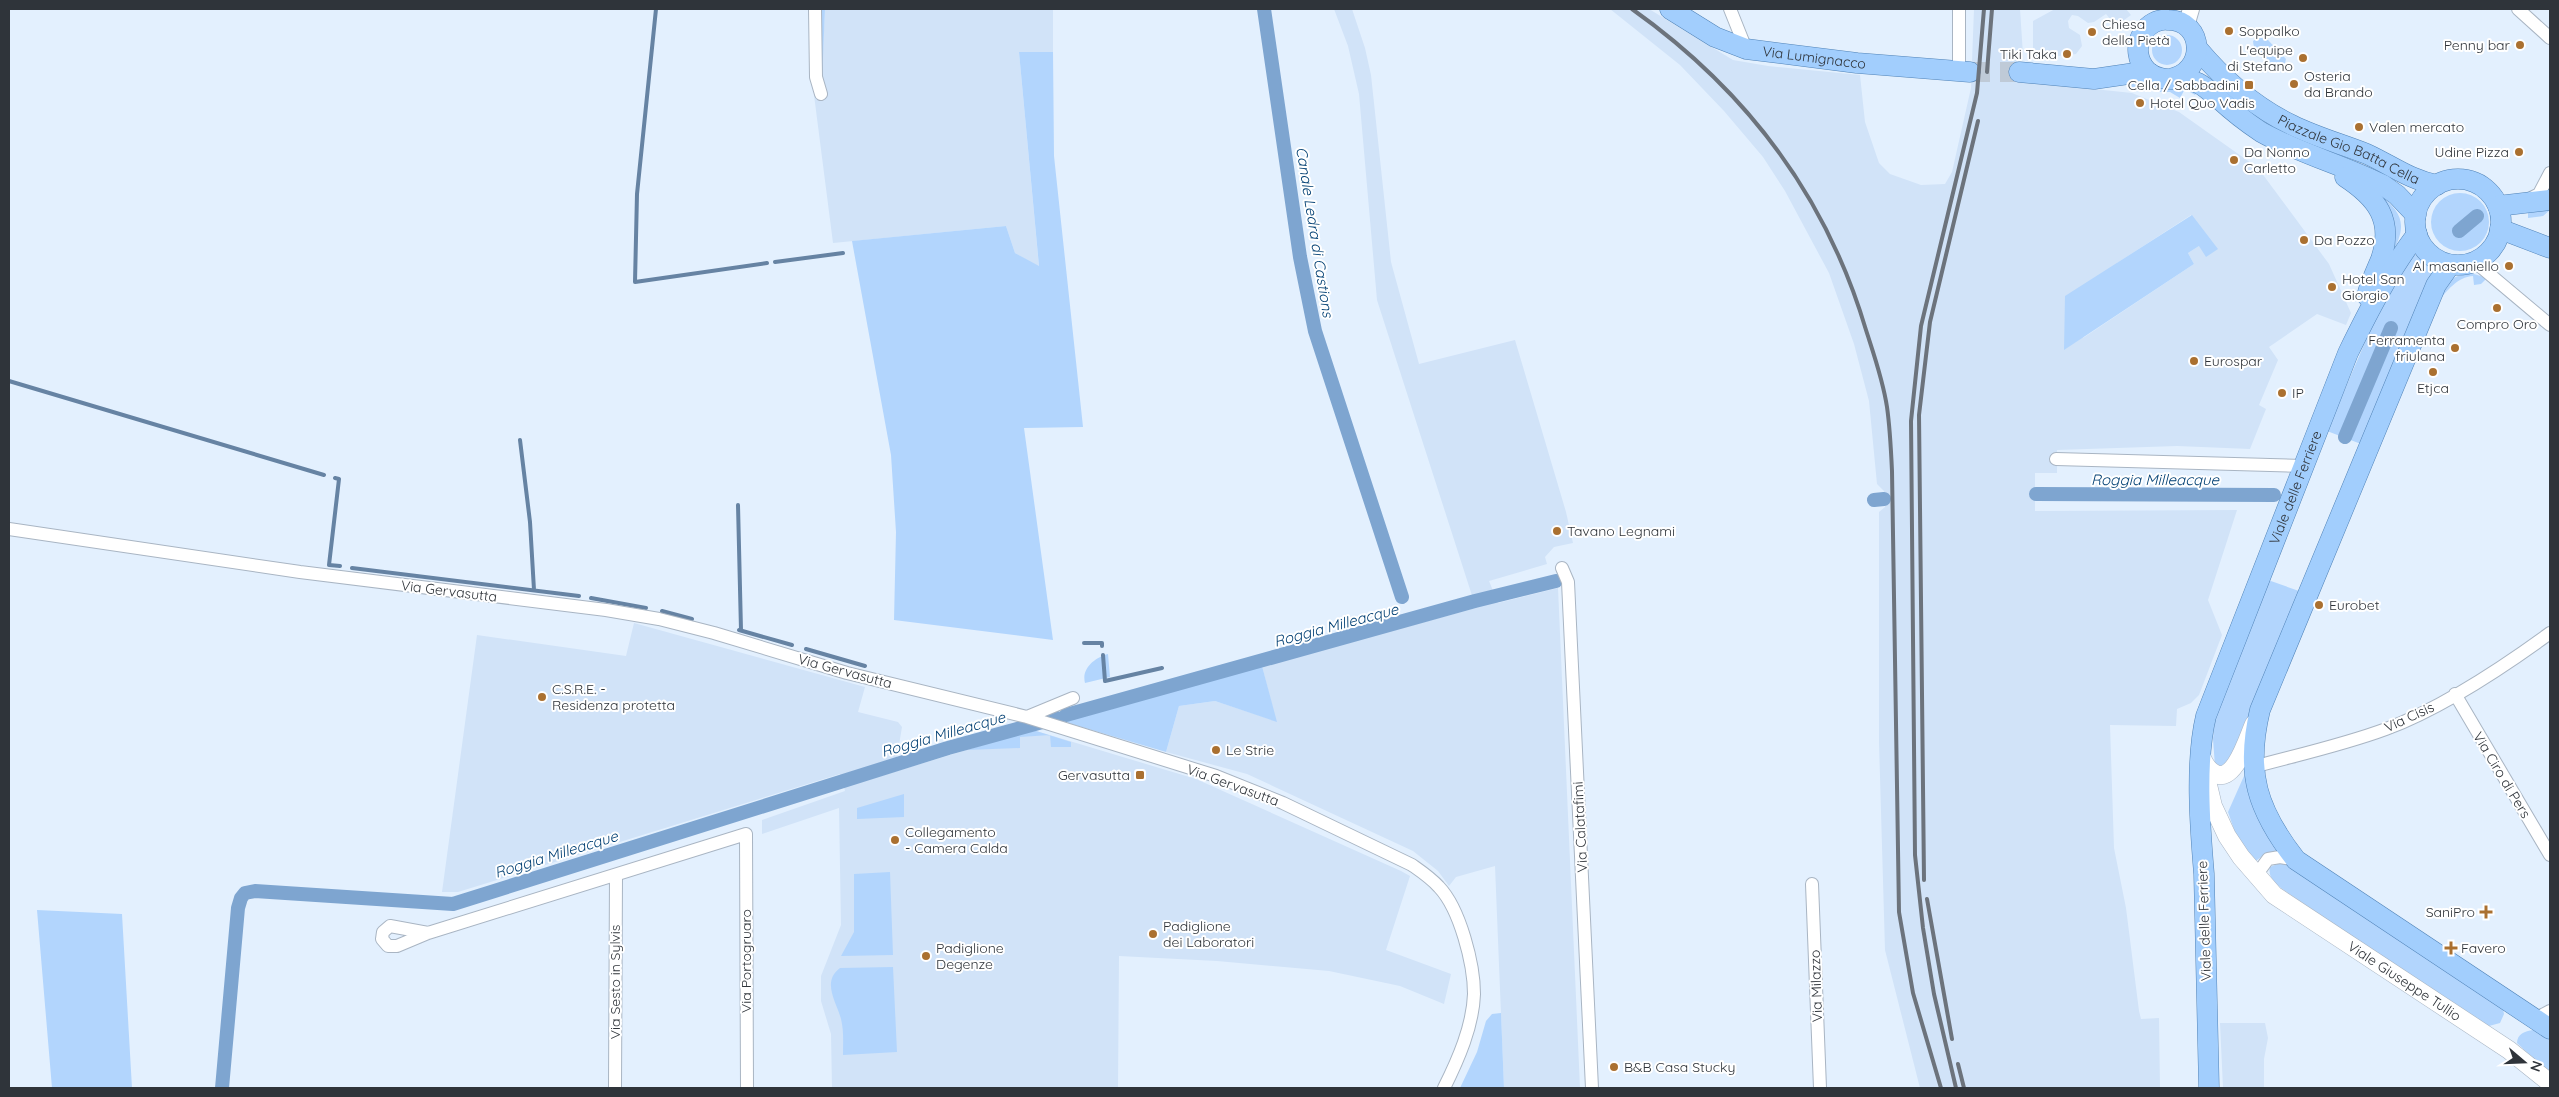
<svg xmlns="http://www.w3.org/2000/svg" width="2559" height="1097" font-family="Quicksand,sans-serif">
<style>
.built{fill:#d1e3f8;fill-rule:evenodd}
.green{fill:#b2d5fd}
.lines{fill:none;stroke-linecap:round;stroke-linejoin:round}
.stream{stroke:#6683a3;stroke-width:4}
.canal{stroke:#7ea5d0;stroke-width:14}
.primary-tunnel{stroke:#bfcad7;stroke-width:20;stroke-dasharray:20 10;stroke-linecap:butt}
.minor-casing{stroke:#a9b5c3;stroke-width:14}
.tertiary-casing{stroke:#a9b5c3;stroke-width:18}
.secondary-casing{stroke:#a9b5c3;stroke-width:19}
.primary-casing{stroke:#5183b7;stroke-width:21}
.minor{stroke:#fff;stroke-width:12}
.tertiary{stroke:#fff;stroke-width:16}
.secondary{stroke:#fff;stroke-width:18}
.primary{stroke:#a2cefd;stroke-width:20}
.rail{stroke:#6c737c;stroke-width:4}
.poi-dot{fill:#aa7030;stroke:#fff;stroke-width:2}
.labels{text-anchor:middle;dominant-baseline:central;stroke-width:4;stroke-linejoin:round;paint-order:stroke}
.poi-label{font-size:14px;fill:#2f343a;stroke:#fff;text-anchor:start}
.street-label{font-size:14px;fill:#2f343a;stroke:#fff}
.water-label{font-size:15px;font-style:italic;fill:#024074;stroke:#fff}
</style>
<rect width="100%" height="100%" fill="#e3f0fe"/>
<!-- built -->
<path class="built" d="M 825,9 L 1053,9 L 1053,52 L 1019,52 L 1039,267 L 1015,253 L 1006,226 L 833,243 L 814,95 L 821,93 Z
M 1334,9 L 1352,9 L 1365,48 L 1371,75 L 1391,262 L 1419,364 L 1515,340 L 1566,512 L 1573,543 L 1554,547 L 1545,557 L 1547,564 L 1489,581 L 1498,603 L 1558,588 L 1580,1088 L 1504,1088 L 1495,866 L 1456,877 L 1449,886 L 1438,871 L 1413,851 L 1247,774 L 1166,752 L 1179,706 L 1215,701 L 1276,721 L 1262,666 L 1476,608 L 1377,300 L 1359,94 L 1348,46 Z
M 1610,9 L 1649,9 L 1733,60 L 1768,66 L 1860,75 L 1865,122 L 1879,163 L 1890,174 L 1921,185 L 1945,184 L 1952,172 L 1971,88 L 1974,9 L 2020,9 L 2023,55 L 2022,59 L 2017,60 L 2017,81 L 2132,93 L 2179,112 L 2258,168 L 2329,264 L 2351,313 L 2346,325 L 2317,314 L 2269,347 L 2278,360 L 2259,405 L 2266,409 L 2250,449 L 2177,446 L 2057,450 L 2057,473 L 2035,473 L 2035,511 L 2237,510 L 2208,600 L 2222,635 L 2199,695 L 2191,703 L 2177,709 L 2176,726 L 2110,725 L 2114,848 L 2126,908 L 2139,1011 L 2141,1019 L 2159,1018 L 2160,1088 L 1920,1088 L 1885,950 L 1879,742 L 1879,512 L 1885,507 L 1884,491 L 1877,484 L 1869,401 L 1854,344 L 1829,273 L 1785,191 L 1763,157 L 1724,111 L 1680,65 ZM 2191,215 L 2199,246 L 2188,253 L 2194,264 L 2083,338 L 2117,263 Z
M 2055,9 L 2126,9 L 2131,15 L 2116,26 L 2106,14 L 2094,22 L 2088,23 L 2078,16 L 2072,15 L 2068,21 L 2069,28 L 2080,35 L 2082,46 L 2076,54 L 2033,59 L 2033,21 Z
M 634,623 L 865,687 L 858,712 L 898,722 L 902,727 L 897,757 L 861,769 L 864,781 L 1033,730 L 1196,779 L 1401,871 L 1410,876 L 1386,950 L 1451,974 L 1444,1004 L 1400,986 L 1329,971 L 1217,961 L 1119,956 L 1118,1088 L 832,1088 L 831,1034 L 821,1001 L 821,976 L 841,925 L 839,808 L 762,834 L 762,820 L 845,791 L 840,774 L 458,892 L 442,892 L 477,635 L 626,656 Z
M 2220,1023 L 2265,1023 L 2268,1038 L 2264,1059 L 2264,1088 L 2223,1088 Z"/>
<!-- green -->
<path class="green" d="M 821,9 L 825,9 L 822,82 Z
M2152 50a15 15 0 1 1 30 0a15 15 0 1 1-30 0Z
M 2259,37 L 2268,40 L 2286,59 L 2283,71 C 2270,63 2254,57 2253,41 Z
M 1019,52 L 1053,52 L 1054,156 L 1083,427 L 1024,428 L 1053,640 L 894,620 L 896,532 L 891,455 L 852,241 L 1006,226 L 1015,253 L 1039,266 Z
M 2133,81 L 2198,90 L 2195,95 L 2185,89 L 2180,98 L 2170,92 L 2158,92 L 2147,87 L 2131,88 L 2130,83 Z
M 2375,191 C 2409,216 2406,229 2387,263 Z
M2431 222a29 29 0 1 1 58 0a29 29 0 1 1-58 0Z
M 2550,210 L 2543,216 L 2528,218 L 2528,212 Z
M 2192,215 L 2218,249 L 2206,257 L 2199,246 L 2188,253 L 2194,264 L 2064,350 L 2065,296 Z
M 2412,252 L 2434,271 L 2361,444 L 2327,431 L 2372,326 Z
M 2465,274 L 2474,274 L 2487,278 L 2481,284 L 2474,285 L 2473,276 C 2457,277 2447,291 2437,303 C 2440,287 2449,277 2465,274 Z
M 2268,580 L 2299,591 L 2230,764 L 2228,767 L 2215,766 L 2213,739 L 2215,720 Z
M 1108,654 L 1110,677 L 1085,683 C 1081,668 1096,657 1108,654 Z
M 1262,666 L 1277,722 L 1215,701 L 1179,706 L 1166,752 L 1068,723 L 1067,719 Z
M 1033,730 L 1071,742 L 1071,747 L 1051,747 L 1050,735 L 1020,737 L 1020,748 L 967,750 Z
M 2248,767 L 2279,853 L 2264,855 L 2253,863 L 2237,838 L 2228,812 Z
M 904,794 L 904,817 L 857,819 L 857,808 Z
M 2280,863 L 2287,864 L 2503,1009 L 2504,1014 L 2500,1023 L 2489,1026 L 2480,1022 L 2297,899 C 2287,891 2266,882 2270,867 Z
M 890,872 L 893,955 L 841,956 L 854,932 L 854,874 Z
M 37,910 L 122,914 L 132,1088 L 52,1088 Z
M 893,967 L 897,1052 L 843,1055 C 843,1043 844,1031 841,1019 C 837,1003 821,982 840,968 Z
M 1501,1013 L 1504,1088 L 1460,1088 L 1477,1052 L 1486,1021 L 1492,1014 Z
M 2533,1030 L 2550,1039 L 2550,1074 L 2517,1043 C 2517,1034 2525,1031 2533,1030 Z"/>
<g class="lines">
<!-- stream -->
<path class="stream" d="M 656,9 L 637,194 L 635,282 L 767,263
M 775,262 L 843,253
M 9,381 L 324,475
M 520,440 L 530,522 L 534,590
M 335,478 L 339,479 L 329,565 L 340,566
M 738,505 L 741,630
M 352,568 L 579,596
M 591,598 L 646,608
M 662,611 L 692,619
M 739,630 L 792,645
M 1084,643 L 1102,643 L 1102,646
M 806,649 L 865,666
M 1103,655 L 1105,681 L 1162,668"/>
<!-- canal -->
<path class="canal" d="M 1264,9 L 1300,257 L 1315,331 L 1402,597
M 2459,231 L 2477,216
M 2345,437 L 2391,328
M 2036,494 L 2274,495
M 1874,500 L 1884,499
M 1066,715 L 1475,601 L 1556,581
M 222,1088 L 238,908 L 241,898 L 245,893 L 255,891 L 453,904 L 948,748 L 1057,718"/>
<!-- primary-tunnel -->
<path class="primary-tunnel" d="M 1970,72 L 2019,72"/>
<defs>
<path id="minor" d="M 815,9 L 816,77 L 821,94
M 1730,9 L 1746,49
M 1959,9 L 1959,72
M 2518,9 L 2550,38
M 2527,200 L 2539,194 L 2550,173
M 2475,262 L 2550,325
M 2056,459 L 2302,466
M 9,529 L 300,572 L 606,610 L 659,619 L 714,633 L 847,673 L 1027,717 L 1216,776 L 1283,803 L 1412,865 C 1422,872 1431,878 1439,887 C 1460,909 1474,964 1474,994 C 1473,1026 1458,1060 1444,1088
M 1562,568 L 1568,582 L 1592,1088
M 2455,694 L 2550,855
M 1027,717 L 1073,698
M 2253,767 C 2297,755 2343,745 2386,729 C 2442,708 2502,668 2550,633
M 2258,878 L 2260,870 L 2268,859 L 2280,857 L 2296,860
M 1812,884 L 1820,1088
M 428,933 L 390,926 L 383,932 L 382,939 L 388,946 L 397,946 L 428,933 L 746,834 L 747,1088
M 2535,1019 L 2550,1011
M 615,1088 L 616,875"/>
<path id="tertiary" d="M 2186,26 L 2191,9"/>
<g id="secondary">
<path d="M 2202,758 C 2205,765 2208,770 2214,773 C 2234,786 2248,737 2254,724"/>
<path id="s1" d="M 2204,768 L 2213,806 L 2227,836 L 2241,857 L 2274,895 L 2509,1050 L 2550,1083"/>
</g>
<g id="primary">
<path id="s2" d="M 1670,9 L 1715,37 L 1746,49 L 1857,63 L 1970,72"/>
<path id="s3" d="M 2197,48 C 2223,79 2254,107 2292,125 C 2316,137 2342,144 2367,154 C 2391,165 2410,180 2437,185"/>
<path d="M 2019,72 L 2094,79 L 2135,73 L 2151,74"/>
<path d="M 2169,79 C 2207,73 2205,20 2168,20 C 2158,19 2148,24 2143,33 C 2135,45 2137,61 2147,71 C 2162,85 2182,75 2198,83 C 2206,87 2213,94 2219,99 C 2232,111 2246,122 2261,132 C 2300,154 2344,165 2383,185 L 2397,195 L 2416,215"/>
<path d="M 2345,177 C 2377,198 2394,220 2381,259 C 2376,271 2370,283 2367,296"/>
<circle cx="2458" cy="222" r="43"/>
<path d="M 2498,206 L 2550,200"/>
<path d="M 2500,229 L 2550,248"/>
<path d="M 2450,265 L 2436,285 L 2260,710 C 2245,772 2257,810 2296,860 L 2550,1029"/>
<path id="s4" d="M 2209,1088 L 2204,874 C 2200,827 2195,762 2206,716 L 2348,353 C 2368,312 2389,271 2417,234"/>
</g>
</defs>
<!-- minor casing -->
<use href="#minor" class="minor-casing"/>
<!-- tertiary casing -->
<use href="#tertiary" class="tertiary-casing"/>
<!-- secondary casing -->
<use href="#secondary" class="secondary-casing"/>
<!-- primary casing -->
<use href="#primary" class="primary-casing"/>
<!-- minor -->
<use href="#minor" class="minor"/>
<!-- tertiary -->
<use href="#tertiary" class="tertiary"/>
<!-- secondary -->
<use href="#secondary" class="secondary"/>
<!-- primary -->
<use href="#primary" class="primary"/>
<!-- rail -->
<path class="rail" d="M 1632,9 C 1746,90 1826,195 1866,330 C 1874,355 1883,380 1887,407 C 1890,428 1891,449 1892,471 L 1899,912 L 1913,993 L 1941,1088
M 1987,72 L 1992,9
M 1924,880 L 1919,415 L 1930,322 L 1978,121
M 1927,899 L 1952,1039
M 1958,1064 L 1964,1088
M 1956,1088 L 1934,994 L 1923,928 L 1915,855 L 1911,421 L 1921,326 L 1977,93 L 1984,9"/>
</g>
<!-- markers -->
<g class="poi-dot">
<circle cx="2229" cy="31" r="5"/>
<circle cx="2092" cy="32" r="5"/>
<circle cx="2520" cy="45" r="5"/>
<circle cx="2067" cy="54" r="5"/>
<circle cx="2303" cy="58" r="5"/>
<circle cx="2294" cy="84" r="5"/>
<rect x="2244" y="80" width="10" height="10" rx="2.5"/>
<circle cx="2140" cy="103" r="5"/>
<circle cx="2359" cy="127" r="5"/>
<circle cx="2519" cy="152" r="5"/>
<circle cx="2234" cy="160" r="5"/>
<circle cx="2304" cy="240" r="5"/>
<circle cx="2509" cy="266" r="5"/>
<circle cx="2332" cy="287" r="5"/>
<circle cx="2497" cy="308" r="5"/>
<circle cx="2455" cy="348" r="5"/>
<circle cx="2194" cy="361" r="5"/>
<circle cx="2433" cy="372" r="5"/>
<circle cx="2282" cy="393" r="5"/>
<circle cx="1557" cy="531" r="5"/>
<circle cx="2319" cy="605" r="5"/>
<circle cx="542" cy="697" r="5"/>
<circle cx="1216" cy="750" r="5"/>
<rect x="1135" y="770" width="10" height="10" rx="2.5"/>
<circle cx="895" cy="840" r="5"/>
<path d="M2483.5 904.5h5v5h5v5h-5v5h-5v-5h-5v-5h5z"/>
<circle cx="1153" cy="934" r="5"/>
<path d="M2448.5 940.5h5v5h5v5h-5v5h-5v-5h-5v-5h5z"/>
<circle cx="926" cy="956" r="5"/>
<circle cx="1614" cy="1067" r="5"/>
</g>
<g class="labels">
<!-- poi labels -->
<g class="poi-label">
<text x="2102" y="24">Chiesa<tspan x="2102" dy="16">della Pietà</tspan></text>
<text x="2239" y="31">Soppalko</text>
<text x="2510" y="45" text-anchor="end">Penny bar</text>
<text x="2293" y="50" text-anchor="end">L'equipe<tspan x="2293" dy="16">di Stefano</tspan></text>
<text x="2057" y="54" text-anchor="end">Tiki Taka</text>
<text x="2304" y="76">Osteria<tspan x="2304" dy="16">da Brando</tspan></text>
<text x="2239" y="85" text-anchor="end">Cella / Sabbadini</text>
<text x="2150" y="103">Hotel Quo Vadis</text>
<text x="2369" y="127">Valen mercato</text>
<text x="2244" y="152">Da Nonno<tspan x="2244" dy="16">Carletto</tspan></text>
<text x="2509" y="152" text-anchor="end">Udine Pizza</text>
<text x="2314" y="240">Da Pozzo</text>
<text x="2499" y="266" text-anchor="end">Al masaniello</text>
<text x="2342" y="279">Hotel San<tspan x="2342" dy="16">Giorgio</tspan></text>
<text x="2497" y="324" text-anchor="middle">Compro Oro</text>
<text x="2445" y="340" text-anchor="end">Ferramenta<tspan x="2445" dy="16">friulana</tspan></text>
<text x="2204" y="361">Eurospar</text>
<text x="2433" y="388" text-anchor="middle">Etjca</text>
<text x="2292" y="393">IP</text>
<text x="1567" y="531">Tavano Legnami</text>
<text x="2329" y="605">Eurobet</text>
<text x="552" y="689">C.S.R.E. -<tspan x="552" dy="16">Residenza protetta</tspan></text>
<text x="1226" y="750">Le Strie</text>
<text x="1130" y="775" text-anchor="end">Gervasutta</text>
<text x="905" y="832">Collegamento<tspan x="905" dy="16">- Camera Calda</tspan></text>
<text x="2475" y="912" text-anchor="end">SaniPro</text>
<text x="1163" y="926">Padiglione<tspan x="1163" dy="16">dei Laboratori</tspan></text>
<text x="936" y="948">Padiglione<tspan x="936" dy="16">Degenze</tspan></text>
<text x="2461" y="948">Favero</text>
<text x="1624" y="1067">B&amp;B Casa Stucky</text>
</g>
<!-- street labels -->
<g class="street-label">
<text stroke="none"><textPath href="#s2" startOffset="155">Via Lumignacco</textPath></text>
<text stroke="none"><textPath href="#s3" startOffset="185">Piazzale Gio Batta Cella</textPath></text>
<text stroke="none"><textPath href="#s4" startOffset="618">Viale delle Ferriere</textPath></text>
<text transform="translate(449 591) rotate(7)">Via Gervasutta</text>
<text transform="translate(845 671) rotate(15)">Via Gervasutta</text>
<text transform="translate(2409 717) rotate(-25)">Via Cisis</text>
<text transform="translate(2502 775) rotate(59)">Via Ciro di Pers</text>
<text transform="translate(1233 785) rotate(20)">Via Gervasutta</text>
<text transform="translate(1580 827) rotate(-93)">Via Calatafimi</text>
<text transform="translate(2204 921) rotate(-92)">Viale delle Ferriere</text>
<text transform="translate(746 961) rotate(-90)">Via Portogruaro</text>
<text stroke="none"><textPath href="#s1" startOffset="304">Viale Giuseppe Tullio</textPath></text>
<text transform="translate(615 982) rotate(-90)">Via Sesto in Sylvis</text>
<text transform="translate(1816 986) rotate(-92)">Via Milazzo</text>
</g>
<!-- water labels -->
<g class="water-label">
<text transform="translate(1315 232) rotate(81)">Canale Ledra di Castions</text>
<text x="2155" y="479">Roggia Milleacque</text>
<text transform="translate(1336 625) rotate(-15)">Roggia Milleacque</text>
<text transform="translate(943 734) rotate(-16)">Roggia Milleacque</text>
<text transform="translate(556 854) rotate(-17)">Roggia Milleacque</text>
</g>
</g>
<!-- border -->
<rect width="2559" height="1097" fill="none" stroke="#2f343a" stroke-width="20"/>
<!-- north arrow -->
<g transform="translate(2524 1062) rotate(109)" stroke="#ffffff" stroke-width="4" paint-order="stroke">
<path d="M0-4L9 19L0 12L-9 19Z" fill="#2f343a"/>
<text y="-8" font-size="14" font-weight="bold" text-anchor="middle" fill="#2f343a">N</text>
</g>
</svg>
